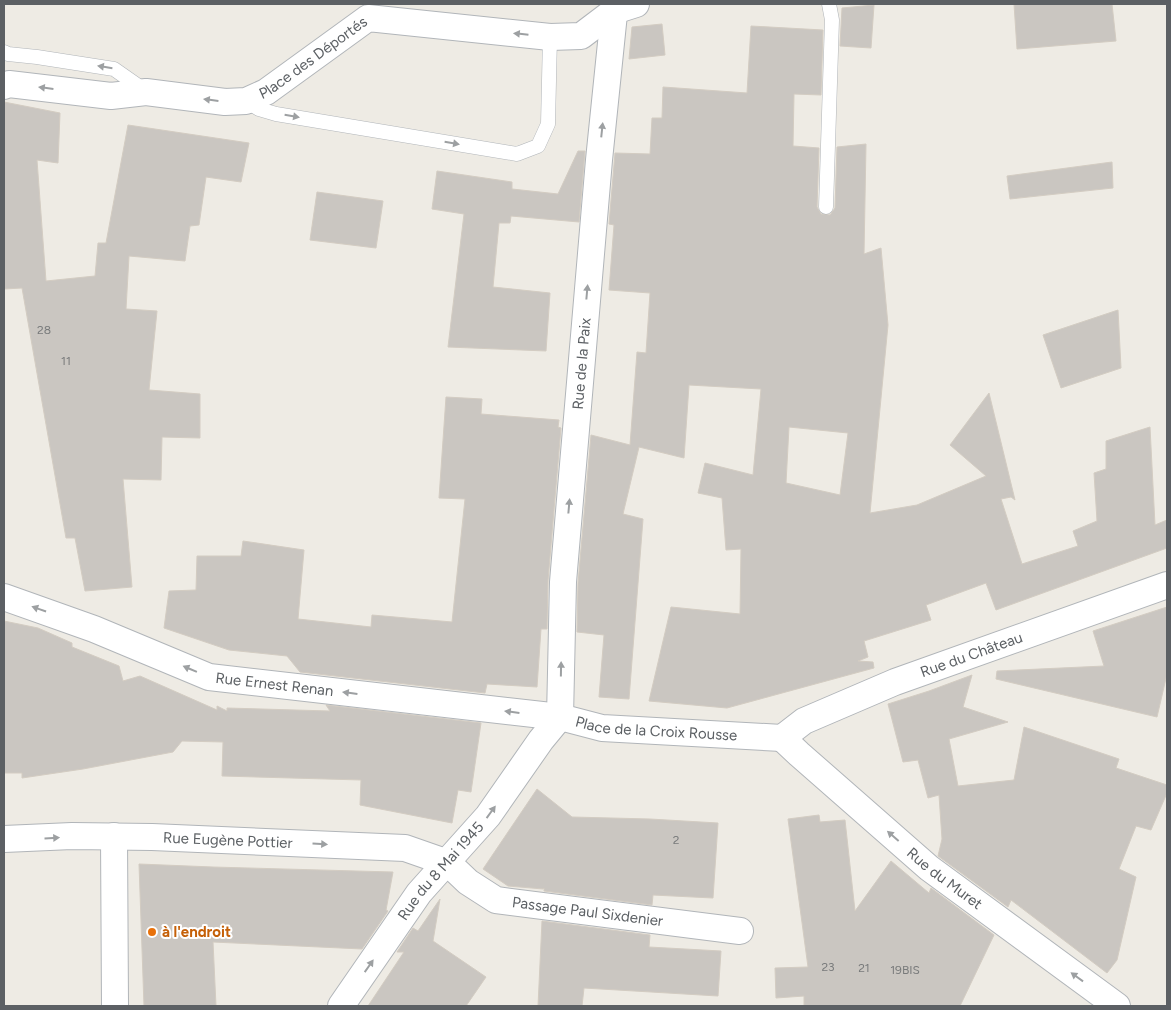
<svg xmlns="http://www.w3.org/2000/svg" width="1171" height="1010" font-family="Figtree,sans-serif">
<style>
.building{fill:#cac6c1;stroke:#d3ccc2;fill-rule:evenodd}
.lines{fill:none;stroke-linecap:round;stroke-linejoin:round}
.service-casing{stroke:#b1b5b9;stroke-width:15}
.minor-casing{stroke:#b1b5b9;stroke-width:28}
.service{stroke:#fff;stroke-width:14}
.minor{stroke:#fff;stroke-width:26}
.oneway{fill:#9da0a2}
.food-dot{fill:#e8710a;stroke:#fff;stroke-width:2}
.labels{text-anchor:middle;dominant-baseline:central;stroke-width:4;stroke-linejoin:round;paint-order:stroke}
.number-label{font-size:12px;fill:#787a7b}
.street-label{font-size:15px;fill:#5c6064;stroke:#fff}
.food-label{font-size:15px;font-weight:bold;fill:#c56008;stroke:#fff;text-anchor:start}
</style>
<rect width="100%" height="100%" fill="#eeebe4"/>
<!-- building -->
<path class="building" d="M 1014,4 L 1112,4 L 1116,41 L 1017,49 Z
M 874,5 L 871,48 L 840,46 L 842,8 Z
M 662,24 L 665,55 L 629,59 L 632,27 Z
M 751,26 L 823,30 L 821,95 L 794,94 L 793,146 L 819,148 L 817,207 L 821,214 L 830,215 L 835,208 L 837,147 L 866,144 L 864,254 L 881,248 L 888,325 L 870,513 L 917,505 L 986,476 L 950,445 L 989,393 L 1015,500 L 1011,497 L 1001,499 L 1022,564 L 1078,546 L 1073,531 L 1097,521 L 1094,473 L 1106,469 L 1106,441 L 1150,427 L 1155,525 L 1167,520 L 1167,548 L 996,610 L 986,583 L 926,605 L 931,620 L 864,641 L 868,657 L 858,661 L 873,662 L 874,668 L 727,708 L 649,701 L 671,607 L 740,614 L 741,549 L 726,550 L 722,498 L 698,493 L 705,463 L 753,475 L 761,389 L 689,385 L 684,458 L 639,447 L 623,514 L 643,519 L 629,699 L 599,697 L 604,635 L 577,632 L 578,583 L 591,435 L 630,445 L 637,352 L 646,353 L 650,293 L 609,290 L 614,225 L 609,224 L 615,153 L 650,154 L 652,118 L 662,118 L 663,87 L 747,93 ZM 789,427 L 848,433 L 840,495 L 786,483 Z
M 4,102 L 60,113 L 58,163 L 37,160 L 46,281 L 95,276 L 98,243 L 106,243 L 128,125 L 249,143 L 241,182 L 206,177 L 199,225 L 190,226 L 185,261 L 129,256 L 126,309 L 157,311 L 149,390 L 200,394 L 200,438 L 162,437 L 161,480 L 123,479 L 132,587 L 85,591 L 75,538 L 66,538 L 22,288 L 4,289 Z
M 578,151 L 585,151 L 579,222 L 511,216 L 510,223 L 499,223 L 493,287 L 550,293 L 546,351 L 448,347 L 464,214 L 432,209 L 437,171 L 512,182 L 512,189 L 558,194 Z
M 1112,162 L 1113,188 L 1010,199 L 1007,176 Z
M 317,192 L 383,201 L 376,248 L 310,240 Z
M 1118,310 L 1121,368 L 1061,388 L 1043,335 Z
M 446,397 L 482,399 L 481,414 L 559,420 L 558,427 L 561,428 L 548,581 L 547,629 L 541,629 L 537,687 L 487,684 L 485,693 L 300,672 L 287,656 L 229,650 L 164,628 L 169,591 L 196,590 L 197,556 L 241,556 L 243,541 L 304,550 L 298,619 L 371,627 L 372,615 L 452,622 L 465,499 L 439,498 Z
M 1167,607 L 1167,674 L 1157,717 L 996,679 L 997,671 L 1104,666 L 1093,631 Z
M 4,621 L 38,628 L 72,643 L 72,647 L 119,666 L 123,681 L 140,676 L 217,710 L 217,706 L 227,711 L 227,708 L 330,711 L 326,705 L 481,723 L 471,792 L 458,790 L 452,823 L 360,805 L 361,780 L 222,776 L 223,742 L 182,741 L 173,752 L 83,769 L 22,778 L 22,773 L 4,773 Z
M 972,675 L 963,707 L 1008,722 L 949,739 L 958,786 L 1014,780 L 1024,727 L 1119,759 L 1116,768 L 1167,785 L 1167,793 L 1151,830 L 1136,826 L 1119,869 L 1136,877 L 1117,960 L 1107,973 L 1011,900 L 1008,907 L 938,856 L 942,839 L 939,795 L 928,798 L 918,760 L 903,762 L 888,704 L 929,691 Z
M 537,789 L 572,817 L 650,819 L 718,823 L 713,898 L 653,895 L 652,905 L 544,891 L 544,888 L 543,889 L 508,886 L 483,869 Z
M 819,815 L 820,822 L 845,820 L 855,911 L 891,861 L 929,893 L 931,888 L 994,935 L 960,1006 L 804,1006 L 804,996 L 776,998 L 775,968 L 808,967 L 788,819 Z
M 139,864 L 213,867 L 393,872 L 386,910 L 388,911 L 362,949 L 213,942 L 216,1006 L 144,1006 Z
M 440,899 L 433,941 L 486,977 L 466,1006 L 368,1006 L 404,952 L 397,952 L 413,928 L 418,931 Z
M 542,921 L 650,935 L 649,947 L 721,951 L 718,996 L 584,988 L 582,1006 L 538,1006 Z"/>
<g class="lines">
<defs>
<path id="service" d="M 4,52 L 8,54 L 37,57 L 114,69 L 144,90
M 246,101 L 259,109 L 276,114 L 517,154 L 538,146 L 548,124 L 550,37
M 826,207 L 832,20 L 829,4"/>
<g id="minor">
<path id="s1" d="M 4,86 L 9,84 L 111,96 L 146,92 L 225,102 L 246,101 L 266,92 L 368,18 L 550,37 L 581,36 L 614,11 L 636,4"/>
<path id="s2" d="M 4,597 L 94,629 L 209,677 L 560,717 L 602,728 L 782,738"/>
<path id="s3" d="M 560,717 L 563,582 L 599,160 L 615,4"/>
<path id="s4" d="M 782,738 L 799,754 L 929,868 L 1117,1006"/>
<path id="s5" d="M 782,738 L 804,721 L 895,682 L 1167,585"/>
<path d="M 114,836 L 115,1006"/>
<path id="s6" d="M 4,839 L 72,836 L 152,837 L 405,848 L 448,863 L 468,882 L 496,900 L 740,931"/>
<path id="s7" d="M 341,1006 L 419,893 L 488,816 L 541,740 L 560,717"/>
</g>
</defs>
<!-- service casing -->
<use href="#service" class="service-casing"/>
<!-- minor casing -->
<use href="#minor" class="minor-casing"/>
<!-- service -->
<use href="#service" class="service"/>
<!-- minor -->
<use href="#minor" class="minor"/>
</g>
<!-- one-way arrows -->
<defs><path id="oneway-solid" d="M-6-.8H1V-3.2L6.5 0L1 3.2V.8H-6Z" transform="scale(1.25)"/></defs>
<g class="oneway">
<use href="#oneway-solid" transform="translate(521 34) rotate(-174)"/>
<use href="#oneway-solid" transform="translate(105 67) rotate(-171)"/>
<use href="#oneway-solid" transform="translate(46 88) rotate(-173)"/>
<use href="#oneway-solid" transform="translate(211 100) rotate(-173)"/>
<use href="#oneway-solid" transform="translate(292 116) rotate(10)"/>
<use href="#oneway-solid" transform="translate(602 130) rotate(-84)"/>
<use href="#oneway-solid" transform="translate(452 143) rotate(10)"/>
<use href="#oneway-solid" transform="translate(587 292) rotate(-85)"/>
<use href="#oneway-solid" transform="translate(569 506) rotate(-85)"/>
<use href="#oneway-solid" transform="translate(39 609) rotate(-161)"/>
<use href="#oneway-solid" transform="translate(190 669) rotate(-157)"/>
<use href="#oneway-solid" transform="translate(561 669) rotate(-89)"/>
<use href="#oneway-solid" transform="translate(350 693) rotate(-173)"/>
<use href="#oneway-solid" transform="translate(512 712) rotate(-173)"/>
<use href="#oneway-solid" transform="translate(491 812) rotate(-54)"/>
<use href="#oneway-solid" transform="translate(893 836) rotate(-139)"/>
<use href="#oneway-solid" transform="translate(52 838) rotate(-3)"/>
<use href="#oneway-solid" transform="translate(320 844) rotate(3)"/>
<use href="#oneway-solid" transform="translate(369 966) rotate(-55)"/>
<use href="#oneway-solid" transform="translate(1077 977) rotate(-144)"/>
</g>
<!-- markers -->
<circle class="food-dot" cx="152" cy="932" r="5"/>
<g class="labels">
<!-- number labels -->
<g class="number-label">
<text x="44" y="330">28</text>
<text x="66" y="361">11</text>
<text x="676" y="840">2</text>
<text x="828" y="967">23</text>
<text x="864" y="968">21</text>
<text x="905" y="970">19BIS</text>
</g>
<!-- street labels -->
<g class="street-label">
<text stroke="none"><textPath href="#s1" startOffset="324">Place des Déportés</textPath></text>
<text stroke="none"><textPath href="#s3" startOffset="354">Rue de la Paix</textPath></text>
<text stroke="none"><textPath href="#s5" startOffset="208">Rue du Château</textPath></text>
<text stroke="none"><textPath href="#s2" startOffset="286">Rue Ernest Renan</textPath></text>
<text stroke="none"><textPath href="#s2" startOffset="671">Place de la Croix Rousse</textPath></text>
<text stroke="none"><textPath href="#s6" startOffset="224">Rue Eugène Pottier</textPath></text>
<text stroke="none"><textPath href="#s7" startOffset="168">Rue du 8 Mai 1945</textPath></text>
<text stroke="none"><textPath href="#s4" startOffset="215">Rue du Muret</textPath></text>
<text stroke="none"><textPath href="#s6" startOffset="600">Passage Paul Sixdenier</textPath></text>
</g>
<!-- food labels -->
<g class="food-label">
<text x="162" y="932">à l'endroit</text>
</g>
</g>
<!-- border -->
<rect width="1171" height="1010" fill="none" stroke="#5c6064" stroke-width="10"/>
</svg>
